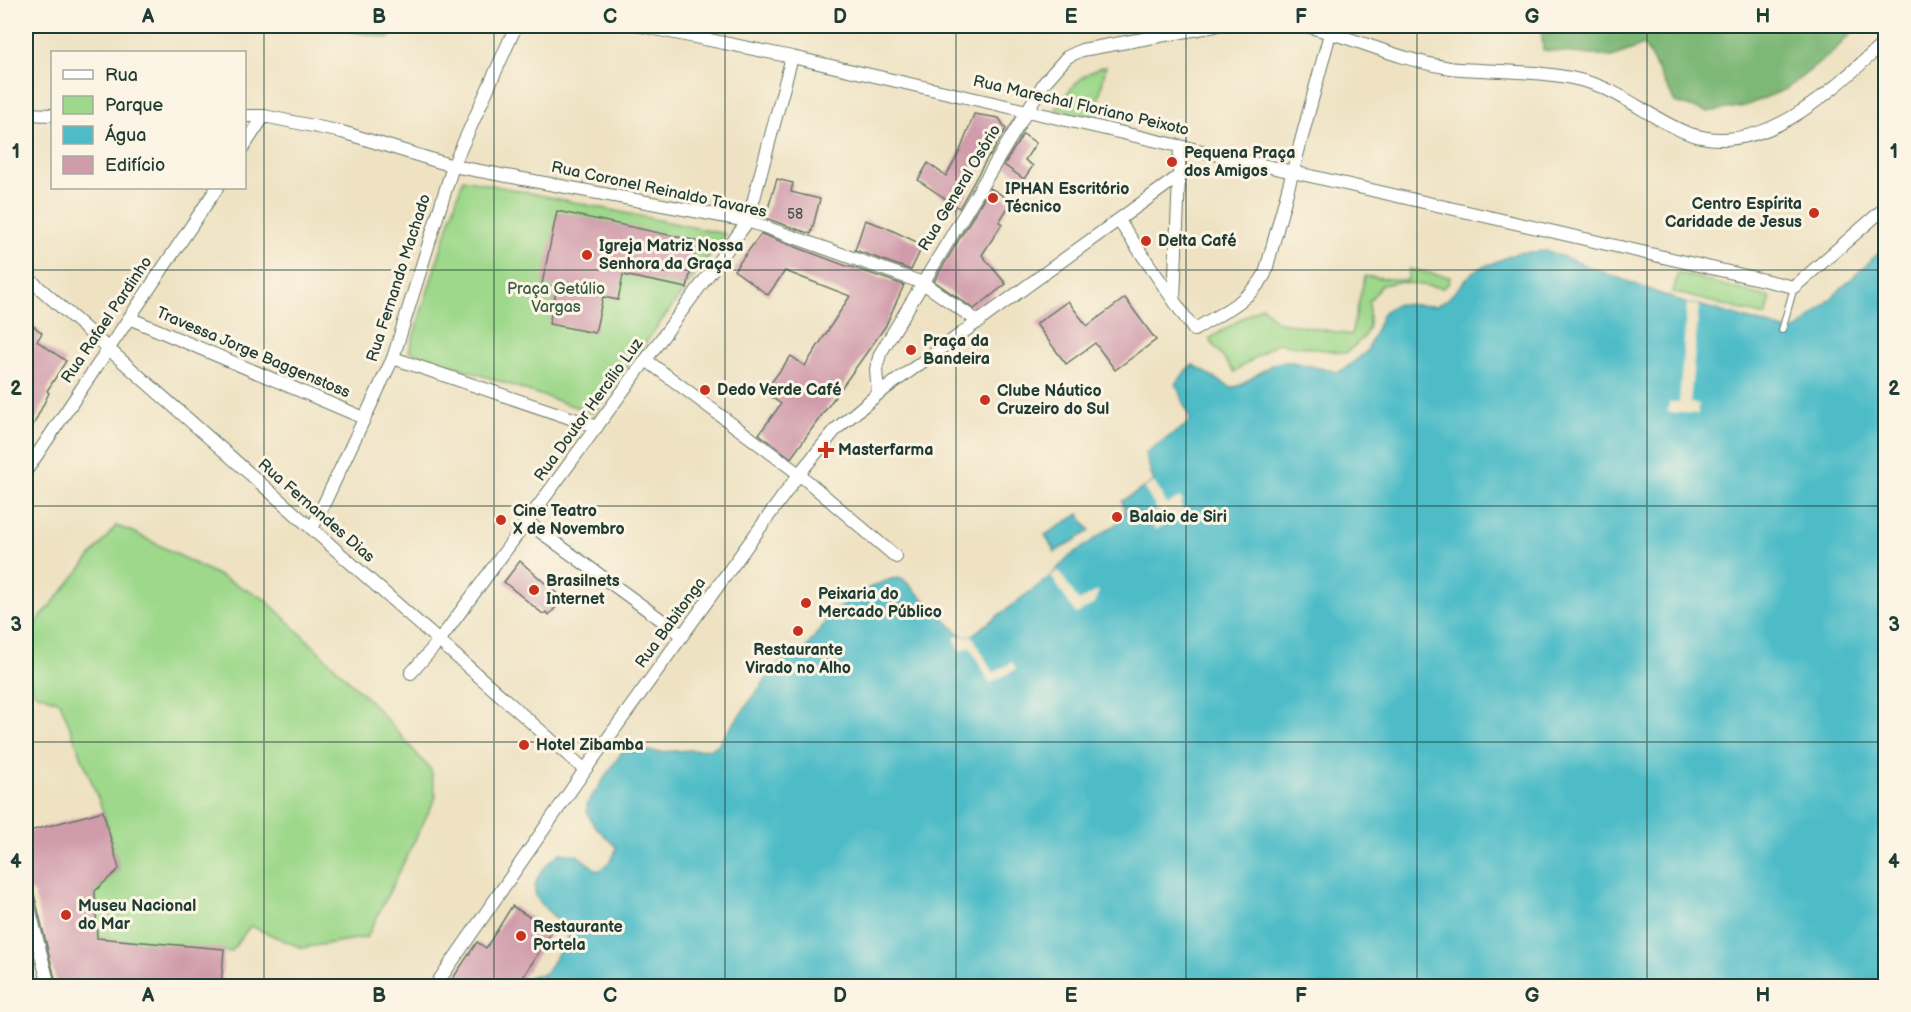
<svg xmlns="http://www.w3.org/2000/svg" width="1911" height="1012" font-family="'Balsamiq Sans',sans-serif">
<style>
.green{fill:#9ed88b;stroke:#5e8a60;stroke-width:1.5}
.forest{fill:#7eb877;stroke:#4e7a56;stroke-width:1.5}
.water{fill:#4ebcc7;stroke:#367c7e;stroke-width:1.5}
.pier{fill:#eee2c2}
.building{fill:#d09bab}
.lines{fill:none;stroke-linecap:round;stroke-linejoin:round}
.lane-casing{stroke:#677766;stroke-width:8}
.street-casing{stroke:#677766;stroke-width:14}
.lane{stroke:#fff;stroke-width:6}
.street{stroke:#fff;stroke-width:12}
.grid{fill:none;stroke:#1f3d34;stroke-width:1.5;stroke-opacity:0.55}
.poi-dot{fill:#c8321e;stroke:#fcf5e5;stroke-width:2}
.labels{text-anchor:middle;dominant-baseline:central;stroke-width:6;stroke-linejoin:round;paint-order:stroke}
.number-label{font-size:14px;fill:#4b5452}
.street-label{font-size:16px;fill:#1f3d34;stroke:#fcf5e5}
.poi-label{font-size:16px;font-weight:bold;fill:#1f3d34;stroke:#fcf5e5;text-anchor:start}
.park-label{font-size:16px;fill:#385c45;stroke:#fcf5e5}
.neatline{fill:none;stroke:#1f3d34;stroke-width:2}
.grid-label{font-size:20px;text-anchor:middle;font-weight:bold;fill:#1f3d34}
</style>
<rect width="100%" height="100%" fill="#fcf5e5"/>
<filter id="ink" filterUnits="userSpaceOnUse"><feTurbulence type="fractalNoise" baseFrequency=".0167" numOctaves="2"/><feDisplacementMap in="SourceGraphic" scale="12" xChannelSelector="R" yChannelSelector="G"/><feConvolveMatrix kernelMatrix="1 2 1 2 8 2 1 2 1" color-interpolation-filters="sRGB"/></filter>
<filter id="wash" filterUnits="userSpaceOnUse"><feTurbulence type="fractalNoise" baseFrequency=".008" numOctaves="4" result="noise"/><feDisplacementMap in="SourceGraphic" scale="24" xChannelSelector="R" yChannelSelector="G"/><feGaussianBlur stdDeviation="1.35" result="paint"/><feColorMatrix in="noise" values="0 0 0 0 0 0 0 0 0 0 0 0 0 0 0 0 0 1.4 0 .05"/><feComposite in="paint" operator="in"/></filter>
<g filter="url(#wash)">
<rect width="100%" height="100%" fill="#eee2c2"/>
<!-- green -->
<path class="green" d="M 1106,66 L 1095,118 L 1055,109 C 1069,91 1082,71 1106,66 Z
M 463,179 L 725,234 L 594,413 L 409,351 Z
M 1409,269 L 1450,277 L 1449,283 L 1443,288 L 1399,282 L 1382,285 L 1369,301 L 1369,326 L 1364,337 L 1346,353 L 1277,343 L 1234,372 L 1209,339 L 1262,306 L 1276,321 L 1351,335 L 1365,276 L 1407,281 Z
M 1678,273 L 1771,298 L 1766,316 L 1673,292 Z
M 116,526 L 133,532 L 265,599 L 373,704 L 431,770 L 436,797 L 367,937 L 302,948 L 250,926 L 231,952 L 97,938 L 95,891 L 119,869 L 103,811 L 60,702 L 35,693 L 26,672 L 26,635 Z"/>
<!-- forest -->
<path class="forest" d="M 320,26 L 395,26 L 389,38 Z
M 1541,26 L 1858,26 L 1831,54 L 1786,89 L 1745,106 L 1707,112 L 1675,102 L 1644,45 L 1612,57 L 1543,50 Z"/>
<!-- water -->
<path class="water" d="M 1885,247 L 1885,986 L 521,986 C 527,977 531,974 542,975 L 547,971 L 568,938 C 564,912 520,906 540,874 C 546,865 551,860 560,853 L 577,855 L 598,871 C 608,866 615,857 616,847 C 605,835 585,822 587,804 L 622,752 L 630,750 L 659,752 L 711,749 L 718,745 L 775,667 L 784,659 L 802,654 L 828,618 L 843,605 L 871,587 L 891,579 L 902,578 L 961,635 L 966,637 L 972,635 L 1051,576 L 1066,559 L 1120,521 L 1125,514 L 1122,501 L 1154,482 L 1145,453 L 1189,423 L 1190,419 L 1176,384 L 1187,369 L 1193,365 L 1231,388 L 1241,385 L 1273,364 L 1281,362 L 1292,362 L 1338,372 L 1346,368 L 1367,351 L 1383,313 L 1389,308 L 1398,304 L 1436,306 L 1448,299 L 1474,271 L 1517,253 L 1548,251 L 1687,304 L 1699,305 L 1791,332 L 1801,327 Z
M 1079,514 L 1090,531 L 1055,552 L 1045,535 Z"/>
<!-- pier -->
<path class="pier" d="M 1687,304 L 1699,305 L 1690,403 L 1699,404 L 1698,414 L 1668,412 L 1669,402 L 1679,402 Z
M 1154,482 L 1167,504 L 1180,497 L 1183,502 L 1180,504 L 1185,512 L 1155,530 L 1150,522 L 1147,524 L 1144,518 L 1157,510 L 1144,488 Z
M 1058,570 L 1079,601 L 1099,590 L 1094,604 L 1076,614 L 1051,576 Z
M 962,635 L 966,637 L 972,635 L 993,673 L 1012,662 L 1016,669 L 990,683 L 970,647 L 961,651 L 954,638 Z"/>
<g id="blocks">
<!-- building -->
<path class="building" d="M 974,114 L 999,118 L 1006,129 L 990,156 L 989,155 L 959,208 L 918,180 L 928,163 L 946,176 L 960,151 Z
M 1023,134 L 1036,143 L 1025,160 L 1033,166 L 1024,179 L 1004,165 Z
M 777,179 L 793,183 L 791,192 L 820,199 L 811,234 L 765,218 Z
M 990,188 L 1012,201 L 999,222 L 1002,224 L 982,255 L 1006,284 L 974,309 L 934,281 Z
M 557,211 L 697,241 L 687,288 L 623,275 L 618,300 L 603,297 L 595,333 L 549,324 L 557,287 L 542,284 Z
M 865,220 L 885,227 L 923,245 L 911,270 L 855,250 Z
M 761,234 L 849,267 L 849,266 L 904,285 L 885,327 L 791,458 L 759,434 L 781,404 L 764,392 L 791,356 L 805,366 L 850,296 L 785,271 L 768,295 L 734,270 Z
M 1125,298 L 1156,340 L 1115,370 L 1095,343 L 1066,364 L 1036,324 L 1068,301 L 1087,326 Z
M 26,320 L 42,333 L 37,341 L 66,361 L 47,391 L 49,393 L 26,440 Z
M 520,561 L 563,599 L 549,615 L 546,612 L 543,614 L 504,582 Z
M 103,811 L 119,869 L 95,891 L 97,938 L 224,949 L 221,987 L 57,987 L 34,894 L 28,888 L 26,880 L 26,832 Z
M 512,906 L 552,931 L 517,987 L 447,987 L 477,942 L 486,948 Z"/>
</g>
</g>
<g filter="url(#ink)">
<use href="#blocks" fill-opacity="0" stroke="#677766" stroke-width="1.5"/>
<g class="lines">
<defs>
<path id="lane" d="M 1782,330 L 1794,287"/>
<path id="street" d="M 641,26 L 792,57 L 1794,287 L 1886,207
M 1305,26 C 1353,37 1397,59 1445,67 C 1456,70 1469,69 1481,70 C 1514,72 1548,72 1580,80 C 1621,89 1651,120 1690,134 C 1765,159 1835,87 1886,41
M 26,114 L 52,115
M 244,116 L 264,116 L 342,132 L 453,166 L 748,221 L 923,283 L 979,322
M 244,146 L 264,116
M 1119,221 L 1194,330 C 1219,314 1250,301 1265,274 L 1332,26
M 26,276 L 585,770
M 1174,301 L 1179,176
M 129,318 L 364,418
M 393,358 L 597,427
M 646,360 L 799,474 L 896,557
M 878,394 L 876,369 L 880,354 L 1044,83 L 1067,57 L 1082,50 L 1215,26
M 26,471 L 217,188
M 527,522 L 682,635
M 312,529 L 393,358 L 453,166 L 516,26
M 411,673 L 439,641 L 748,221 L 792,57
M 26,896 L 49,986
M 435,986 L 585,770 L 799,474 L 836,429 L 878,394 L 1179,176 L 1180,146"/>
</defs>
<!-- lane casing -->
<use href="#lane" class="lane-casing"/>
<!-- street casing -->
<use href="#street" class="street-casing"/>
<!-- lane -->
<use href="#lane" class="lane"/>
<!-- street -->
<use href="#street" class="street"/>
</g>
</g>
<!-- grid -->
<path class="grid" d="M 264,26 L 264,986M 494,26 L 494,986M 725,26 L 725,986M 956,26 L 956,986M 1186,26 L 1186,986M 1417,26 L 1417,986M 1647,26 L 1647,986M 26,270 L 1886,270M 26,506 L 1886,506M 26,742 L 1886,742"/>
<!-- markers -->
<g class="poi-dot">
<circle cx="1172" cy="162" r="6"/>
<circle cx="993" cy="198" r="6"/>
<circle cx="1814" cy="213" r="6"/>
<circle cx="1146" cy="241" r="6"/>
<circle cx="587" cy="255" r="6"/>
<circle cx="911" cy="350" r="6"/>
<circle cx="705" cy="390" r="6"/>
<circle cx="985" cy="400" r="6"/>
<path d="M823 441h6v6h6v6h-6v6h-6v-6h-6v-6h6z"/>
<circle cx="1117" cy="517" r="6"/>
<circle cx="501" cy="520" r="6"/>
<circle cx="534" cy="590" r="6"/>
<circle cx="806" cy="603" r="6"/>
<circle cx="798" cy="631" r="6"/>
<circle cx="524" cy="745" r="6"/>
<circle cx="66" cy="915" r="6"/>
<circle cx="521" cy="936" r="6"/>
</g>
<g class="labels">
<!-- number labels -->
<g class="number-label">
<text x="795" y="214">58</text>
</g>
<!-- street labels -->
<g class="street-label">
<text transform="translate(1081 106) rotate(13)">Rua Marechal Floriano Peixoto</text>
<text transform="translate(960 188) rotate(-59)">Rua General Osório</text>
<text transform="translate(659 190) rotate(12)">Rua Coronel Reinaldo Tavares</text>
<text transform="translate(399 278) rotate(-72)">Rua Fernando Machado</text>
<text transform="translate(107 320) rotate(-56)">Rua Rafael Pardinho</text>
<text transform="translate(253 353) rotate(23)">Travessa Jorge Baggenstoss</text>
<text transform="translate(589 410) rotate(-54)">Rua Doutor Hercílio Luz</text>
<text transform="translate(316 511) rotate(41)">Rua Fernandes Dias</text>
<text transform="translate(671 623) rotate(-54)">Rua Babitonga</text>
</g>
<!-- poi labels -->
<g class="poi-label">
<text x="1184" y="153">Pequena Praça<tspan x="1184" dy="18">dos Amigos</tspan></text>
<text x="1005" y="189">IPHAN Escritório<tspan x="1005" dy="18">Técnico</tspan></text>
<text x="1802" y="204" text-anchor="end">Centro Espírita<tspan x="1802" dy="18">Caridade de Jesus</tspan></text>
<text x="1158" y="241">Delta Café</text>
<text x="599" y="246">Igreja Matriz Nossa<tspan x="599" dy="18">Senhora da Graça</tspan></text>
<text x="923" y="341">Praça da<tspan x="923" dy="18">Bandeira</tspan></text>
<text x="717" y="390">Dedo Verde Café</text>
<text x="997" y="391">Clube Náutico<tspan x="997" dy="18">Cruzeiro do Sul</tspan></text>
<text x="838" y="450">Masterfarma</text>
<text x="513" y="511">Cine Teatro<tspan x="513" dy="18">X de Novembro</tspan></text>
<text x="1129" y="517">Balaio de Siri</text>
<text x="546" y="581">Brasilnets<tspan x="546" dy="18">Internet</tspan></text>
<text x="818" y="594">Peixaria do<tspan x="818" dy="18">Mercado Público</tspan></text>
<text x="798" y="650" text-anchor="middle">Restaurante<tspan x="798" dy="18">Virado no Alho</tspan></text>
<text x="536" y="745">Hotel Zibamba</text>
<text x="78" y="906">Museu Nacional<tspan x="78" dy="18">do Mar</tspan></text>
<text x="533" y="927">Restaurante<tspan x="533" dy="18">Portela</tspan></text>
</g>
<!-- park labels -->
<g class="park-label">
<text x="556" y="289">Praça Getúlio<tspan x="556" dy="18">Vargas</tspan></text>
</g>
</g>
<!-- margin -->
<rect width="1911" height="1012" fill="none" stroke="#fcf5e5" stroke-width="66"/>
<!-- legend -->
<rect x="51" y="51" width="195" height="138" fill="#fcf5e5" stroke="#a4ab9e" stroke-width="1.5"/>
<rect x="63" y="70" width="30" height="9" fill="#ffffff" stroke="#a4ab9e" stroke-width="1.5"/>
<text x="105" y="81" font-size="18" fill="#1f3d34">Rua</text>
<rect x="63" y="96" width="30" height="18" fill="#9ed88b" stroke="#a4ab9e" stroke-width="1.5"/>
<text x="105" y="111" font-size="18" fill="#1f3d34">Parque</text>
<rect x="63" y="126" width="30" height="18" fill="#4ebcc7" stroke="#a4ab9e" stroke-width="1.5"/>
<text x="105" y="141" font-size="18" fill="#1f3d34">Água</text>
<rect x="63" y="156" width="30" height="18" fill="#d09bab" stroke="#a4ab9e" stroke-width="1.5"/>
<text x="105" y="171" font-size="18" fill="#1f3d34">Edifício</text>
<rect x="33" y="33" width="1845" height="946" class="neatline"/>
<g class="grid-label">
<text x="148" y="23">A</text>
<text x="379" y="23">B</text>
<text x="610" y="23">C</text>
<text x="840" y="23">D</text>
<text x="1071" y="23">E</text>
<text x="1301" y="23">F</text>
<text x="1532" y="23">G</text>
<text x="1763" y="23">H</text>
<text x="16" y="158">1</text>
<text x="1894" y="158">1</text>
<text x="16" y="395">2</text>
<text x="1894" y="395">2</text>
<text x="16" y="631">3</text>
<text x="1894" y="631">3</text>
<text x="16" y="868">4</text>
<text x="1894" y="868">4</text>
<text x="148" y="1002">A</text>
<text x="379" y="1002">B</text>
<text x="610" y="1002">C</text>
<text x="840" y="1002">D</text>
<text x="1071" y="1002">E</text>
<text x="1301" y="1002">F</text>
<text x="1532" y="1002">G</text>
<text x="1763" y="1002">H</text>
</g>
</svg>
